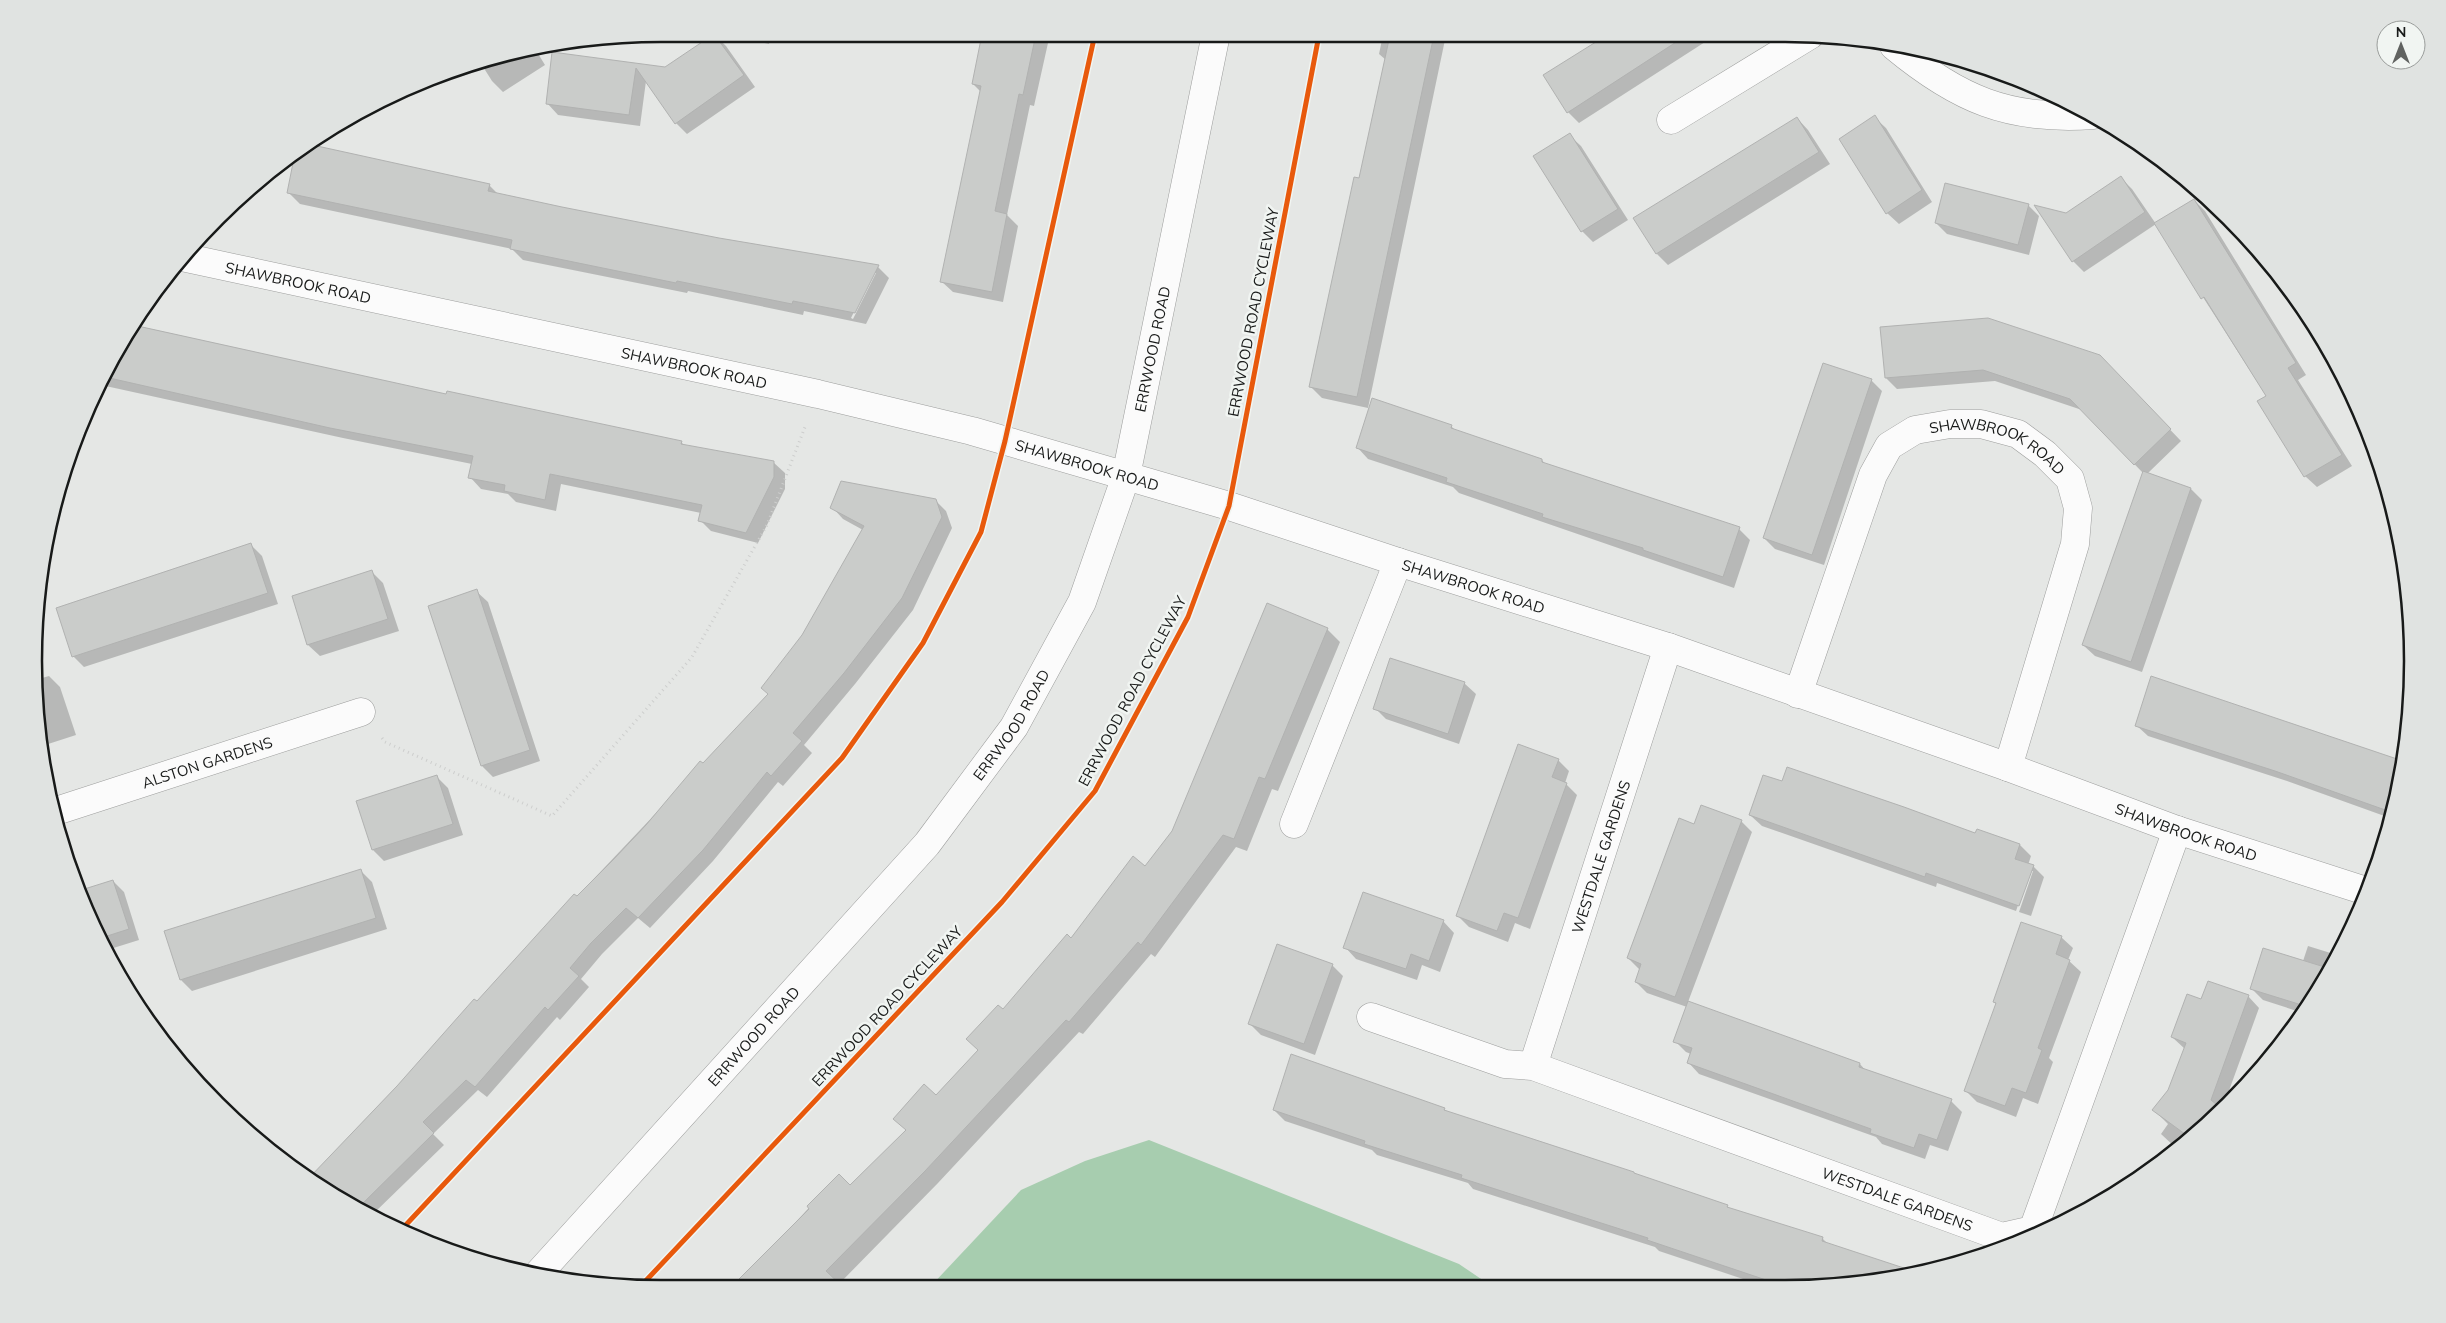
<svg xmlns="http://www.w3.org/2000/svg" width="2446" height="1323" font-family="Mulish,sans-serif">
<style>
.forest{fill:#a7cdaf}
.shadow{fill:#0003;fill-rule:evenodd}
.building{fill:#caccca;stroke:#b1b2b1}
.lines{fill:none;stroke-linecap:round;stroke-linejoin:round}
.minor-casing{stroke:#9d9e9d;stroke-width:29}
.path{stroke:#cdcecd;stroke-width:3;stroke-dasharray:1 4;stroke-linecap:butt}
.minor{stroke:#fbfbfb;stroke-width:28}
.cycleway-casing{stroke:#f1f5f2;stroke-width:8}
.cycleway{stroke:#e8590c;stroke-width:5}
.labels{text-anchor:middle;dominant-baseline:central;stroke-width:5;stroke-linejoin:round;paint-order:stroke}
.street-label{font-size:15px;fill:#181a19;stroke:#f1f5f2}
.rim{fill:none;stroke:#181a19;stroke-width:2.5}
</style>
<rect width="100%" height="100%" fill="#e5e7e5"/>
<!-- forest -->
<path class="forest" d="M 1149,1140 L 1459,1264 L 1490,1285 L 930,1287 L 1021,1190 L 1085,1161 Z"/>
<!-- shadow -->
<path class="shadow" d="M 714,34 L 726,46 L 755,87 L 687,134 L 676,123 L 646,81 L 640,126 L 558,115 L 547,103 L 554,54 L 665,69 Z
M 724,34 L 771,34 L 769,44 Z
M 983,34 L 1050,34 L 1034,106 L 1030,105 L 1007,215 L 1018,226 L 1003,302 L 953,292 L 941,281 L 981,92 L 973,84 Z
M 1383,35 L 1446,35 L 1368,408 L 1322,398 L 1311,387 L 1360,179 L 1386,60 L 1379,54 Z
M 1608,35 L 1716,35 L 1579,123 L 1568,112 L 1545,75 Z
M 534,47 L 545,65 L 503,92 L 492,81 L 480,62 Z
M 1874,117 L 1886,128 L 1932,202 L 1899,224 L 1887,213 Z
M 1797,118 L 1808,130 L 1830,164 L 1668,265 L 1657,254 L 1635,219 Z
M 1569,135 L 1581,146 L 1628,220 L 1593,242 L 1582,231 Z
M 2121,178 L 2132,189 L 2156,224 L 2194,200 L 2205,211 L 2306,375 L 2298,380 L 2352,466 L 2317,487 L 2305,476 L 2259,402 L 2267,397 L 2156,224 L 2084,272 L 2073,261 L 2066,215 Z
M 489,185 L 499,195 L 719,239 L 878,267 L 889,278 L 866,324 L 804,311 L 803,315 L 688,291 L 687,293 L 523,260 L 512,249 L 300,204 L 289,193 ZM 873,273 L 876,273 L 853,319 L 851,318 Z
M 2028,205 L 2039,216 L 2029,255 L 1947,234 L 1936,223 Z
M 133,325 L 447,395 L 681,442 L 685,446 L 773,462 L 785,473 L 785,489 L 758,543 L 711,531 L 700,520 L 701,513 L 561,484 L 556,511 L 516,502 L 508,494 L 481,489 L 470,477 L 472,464 L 343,438 L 101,385 Z
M 1881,328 L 2111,368 L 2181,441 L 2147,474 L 2191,489 L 2202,500 L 2142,672 L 2095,656 L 2083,645 L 2143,473 L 2082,410 L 1995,381 L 1897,389 L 1886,378 Z
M 1871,380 L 1882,391 L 1824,565 L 1775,549 L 1764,538 Z
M 1451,426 L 1457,432 L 1542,460 L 1545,464 L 1739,529 L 1750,540 L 1734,588 L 1459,493 L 1453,487 L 1368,459 L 1357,447 Z
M 2369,442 L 2381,474 L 2364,445 Z
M 935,500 L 946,511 L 952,528 L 913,610 L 855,684 L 804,745 L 812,753 L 783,786 L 778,782 L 713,861 L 650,928 L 638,918 L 602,954 L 581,979 L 589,987 L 560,1020 L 557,1017 L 487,1097 L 478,1090 L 433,1134 L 444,1145 L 372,1215 L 348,1205 L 309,1179 L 769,694 L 863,530 L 843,519 L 832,507 Z
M 251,545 L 262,556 L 278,604 L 84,667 L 73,656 Z
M 372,572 L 383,583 L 399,631 L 320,656 L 308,645 L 293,596 Z
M 476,591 L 488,602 L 540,761 L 493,777 L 482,766 L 429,607 Z
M 1327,629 L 1340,642 L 1278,791 L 1272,789 L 1247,851 L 1236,847 L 1155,957 L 1151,954 L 1083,1034 L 1079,1032 L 938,1183 L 839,1284 L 839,1287 L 735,1288 L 839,1175 L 850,1186 L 907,1131 L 979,1050 L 1003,1011 L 1071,940 L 1146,868 Z
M 49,676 L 60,687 L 76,735 L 42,746 L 35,703 L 35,680 Z
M 1464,683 L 1476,694 L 1459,744 L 1386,719 L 1375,708 Z
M 2136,725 L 2403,762 L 2390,818 L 2287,781 L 2148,736 Z
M 1558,760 L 1569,771 L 1565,783 L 1577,795 L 1530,929 L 1515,923 L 1508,942 L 1469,927 L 1458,916 Z
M 437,777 L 448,788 L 463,835 L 384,861 L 373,850 Z
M 1783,783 L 2020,845 L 2031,856 L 2028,865 L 2033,866 L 2044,877 L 2031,916 L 2019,912 L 2033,871 L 2030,871 L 2016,911 L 1937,883 L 1936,887 L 1762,826 L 1750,815 Z
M 1741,821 L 1752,832 L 1688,1002 L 1860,1064 L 1866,1071 L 1951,1101 L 1962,1112 L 1948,1151 L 1930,1145 L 1925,1159 L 1882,1144 L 1876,1137 L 1699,1074 L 1688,1062 L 1691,1054 L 1686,1052 L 1675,1041 L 1687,1007 L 1647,993 L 1636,982 L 1640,970 L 1628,958 L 1695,825 Z
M 361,871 L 372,882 L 387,929 L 192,991 L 181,980 Z
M 113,881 L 124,892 L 139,940 L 107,950 L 78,892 Z
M 1443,921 L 1454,933 L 1440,972 L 1422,965 L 1417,980 L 1356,959 L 1345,947 Z
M 2061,937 L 2073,948 L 2068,960 L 2081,972 L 2049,1058 L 2053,1062 L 2038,1104 L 2023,1098 L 2016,1117 L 1977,1102 L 1966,1091 L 1997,1005 L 1994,1002 Z
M 2308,946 L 2337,955 L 2328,975 L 2300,1012 L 2263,1000 L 2252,989 L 2303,961 Z
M 1332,965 L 1343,976 L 1315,1055 L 1261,1035 L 1250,1024 Z
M 2248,996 L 2259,1008 L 2222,1110 L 2176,1148 L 2161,1134 L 2168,1124 L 2154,1110 L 2169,1090 L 2185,1049 L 2172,1037 L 2202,1001 Z
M 1444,1109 L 1448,1112 L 1727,1206 L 1730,1209 L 1822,1238 L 1829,1245 L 1912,1273 L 1866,1284 L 1758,1284 L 1659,1251 L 1655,1247 L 1473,1189 L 1468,1183 L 1377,1155 L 1372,1150 L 1285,1121 L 1274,1110 Z"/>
<!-- building -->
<path class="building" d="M 714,34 L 744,75 L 675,124 L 636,68 L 629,115 L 546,104 L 552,52 L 665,67 Z
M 982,34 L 1036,34 L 1023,95 L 1019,94 L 995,211 L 1007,214 L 992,292 L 940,282 L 981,86 L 972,84 Z
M 1390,35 L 1434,35 L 1357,397 L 1309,387 L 1354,177 L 1359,178 Z
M 1607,35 L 1687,35 L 1567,113 L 1543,75 Z
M 1875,115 L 1922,190 L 1886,214 L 1839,139 Z
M 1797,117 L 1819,152 L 1656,254 L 1633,218 Z
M 1570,133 L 1618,209 L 1581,232 L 1533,156 Z
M 308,144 L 490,184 L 488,191 L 562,207 L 719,238 L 879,265 L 855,313 L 793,301 L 792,304 L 677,281 L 676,283 L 510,249 L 512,240 L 287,193 L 295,153 Z
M 2121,176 L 2145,212 L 2072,262 L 2034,205 L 2066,213 Z
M 1945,183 L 2029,204 L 2018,245 L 1935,223 Z
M 2194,199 L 2296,363 L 2288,368 L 2342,455 L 2304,477 L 2257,401 L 2266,396 L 2204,297 L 2201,299 L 2154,223 Z
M 1988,318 L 2100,355 L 2171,429 L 2134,465 L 2070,399 L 1983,370 L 1885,378 L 1880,327 Z
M 133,325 L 446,394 L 447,391 L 682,441 L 681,444 L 774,461 L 774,477 L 746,533 L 698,521 L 702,505 L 550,474 L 545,500 L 504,491 L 505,485 L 468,478 L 473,456 L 330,428 L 105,377 Z
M 1823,363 L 1872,379 L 1812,555 L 1763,538 Z
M 1372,398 L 1452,425 L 1451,428 L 1542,459 L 1542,462 L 1740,527 L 1723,577 L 1643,550 L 1643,548 L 1542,517 L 1543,514 L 1446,482 L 1447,478 L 1356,448 Z
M 2143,471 L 2191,488 L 2131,662 L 2082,645 Z
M 841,481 L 936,499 L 942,517 L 902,598 L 844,673 L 793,733 L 802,741 L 771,776 L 767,772 L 703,850 L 638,918 L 626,908 L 591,943 L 570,968 L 579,976 L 548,1010 L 545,1007 L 475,1087 L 466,1080 L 423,1122 L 434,1133 L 357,1209 L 308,1179 L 397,1086 L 474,999 L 477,1001 L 574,894 L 577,896 L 612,861 L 646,825 L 700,761 L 703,763 L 768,694 L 761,688 L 802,635 L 864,526 L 830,508 Z
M 251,543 L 268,593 L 72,657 L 56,608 Z
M 372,570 L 388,619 L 307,645 L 292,596 Z
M 477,589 L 530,750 L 481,766 L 428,606 Z
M 1267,603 L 1328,628 L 1265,779 L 1259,777 L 1234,839 L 1223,835 L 1141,945 L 1138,942 L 1069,1022 L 1066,1020 L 925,1171 L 826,1271 L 843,1287 L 730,1288 L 809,1209 L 807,1206 L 839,1174 L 850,1185 L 906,1130 L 893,1119 L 924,1084 L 936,1095 L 978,1050 L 966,1039 L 998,1005 L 1003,1009 L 1067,934 L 1071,938 L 1133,856 L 1145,866 L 1172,831 Z
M 1390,658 L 1465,682 L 1448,734 L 1373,709 Z
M 2151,676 L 2403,761 L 2391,812 L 2275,771 L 2135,726 Z
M 1518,744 L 1559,759 L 1552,777 L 1567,783 L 1518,918 L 1504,913 L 1497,931 L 1456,916 Z
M 1787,767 L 1904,807 L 1975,833 L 1977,829 L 2020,844 L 2015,859 L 2034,865 L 2019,906 L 1926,873 L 1925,877 L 1749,815 L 1763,775 L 1782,781 Z
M 437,775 L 453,824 L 372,850 L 356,801 Z
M 1701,805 L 1742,820 L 1675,997 L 1635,982 L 1641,964 L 1627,958 L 1679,818 L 1694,824 Z
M 361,869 L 376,918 L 180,980 L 164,931 Z
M 113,880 L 129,929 L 101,938 L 78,891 Z
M 1363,892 L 1444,920 L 1429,961 L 1411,954 L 1406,969 L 1343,948 Z
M 2021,922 L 2062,936 L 2056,954 L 2070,960 L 2038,1048 L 2042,1050 L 2026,1093 L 2012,1088 L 2005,1106 L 1964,1091 L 1996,1003 L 1993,1002 Z
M 1277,944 L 1333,964 L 1304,1044 L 1248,1024 Z
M 2263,948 L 2331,969 L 2305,1006 L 2250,989 Z
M 2208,981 L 2249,995 L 2211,1100 L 2223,1110 L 2189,1137 L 2152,1110 L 2168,1090 L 2186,1043 L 2171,1037 L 2187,994 L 2201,999 Z
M 1688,1001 L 1860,1063 L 1859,1067 L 1952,1099 L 1937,1140 L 1919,1134 L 1914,1148 L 1870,1133 L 1871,1129 L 1687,1063 L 1692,1048 L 1673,1042 Z
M 1291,1054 L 1445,1108 L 1444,1110 L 1634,1172 L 1634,1173 L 1728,1205 L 1727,1207 L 1823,1237 L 1822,1241 L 1916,1272 L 1866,1284 L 1778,1284 L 1647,1240 L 1648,1238 L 1461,1178 L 1462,1175 L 1364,1144 L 1365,1141 L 1273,1110 Z"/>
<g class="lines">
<defs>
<g id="minor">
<path d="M 1894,46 C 1958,99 2009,121 2093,115"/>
<path d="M 1671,120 L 1810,35"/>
<path id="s1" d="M 182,257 L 818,394 L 972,431 L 1229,506 L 1398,562 L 1668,647 L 2008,767 L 2177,830 L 2366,891"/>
<path id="s2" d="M 1798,694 L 1873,475 L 1889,446 L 1915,430 L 1950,424 L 1981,424 L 2018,434 L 2045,454 L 2070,479 L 2078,508 L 2075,544 L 2008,767"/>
<path id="s3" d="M 53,812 L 361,712"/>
<path d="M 1294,824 L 1398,562"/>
<path id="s4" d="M 1371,1017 L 1505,1064 L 1533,1066 L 2002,1237 L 2033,1230 L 2177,830"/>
<path id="s5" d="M 1533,1066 L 1668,647"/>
<path id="s6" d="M 538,1274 L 927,844 L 1014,727 L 1082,602 L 1126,476 L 1216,34"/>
</g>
</defs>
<!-- minor casing -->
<use href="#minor" class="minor-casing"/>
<!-- path -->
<path class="path" d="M 382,738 L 385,742 L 552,816 L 692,657 L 767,525 L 805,427"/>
<!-- minor -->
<use href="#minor" class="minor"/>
<defs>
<path id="cycleway" d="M 403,1228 L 842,758 L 923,643 L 981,532 L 1005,441 L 1095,34
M 639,1288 L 1002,902 L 1095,791 L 1188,617 L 1229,506 L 1319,35"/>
</defs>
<!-- cycleway casing -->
<use href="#cycleway" class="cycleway-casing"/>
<!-- cycleway -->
<use href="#cycleway" class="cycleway"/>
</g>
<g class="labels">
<!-- street labels -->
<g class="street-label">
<text stroke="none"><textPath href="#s1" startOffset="119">SHAWBROOK ROAD</textPath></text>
<text transform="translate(1253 312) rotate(-79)">ERRWOOD ROAD CYCLEWAY</text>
<text stroke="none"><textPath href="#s6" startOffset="1131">ERRWOOD ROAD</textPath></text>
<text stroke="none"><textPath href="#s1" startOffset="524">SHAWBROOK ROAD</textPath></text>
<text stroke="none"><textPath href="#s2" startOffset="384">SHAWBROOK ROAD</textPath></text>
<text stroke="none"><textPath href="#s1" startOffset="929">SHAWBROOK ROAD</textPath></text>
<text stroke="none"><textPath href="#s1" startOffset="1334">SHAWBROOK ROAD</textPath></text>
<text transform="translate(1132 691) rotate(-62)">ERRWOOD ROAD CYCLEWAY</text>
<text stroke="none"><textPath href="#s6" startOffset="726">ERRWOOD ROAD</textPath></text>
<text stroke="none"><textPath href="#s3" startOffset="162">ALSTON GARDENS</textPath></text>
<text stroke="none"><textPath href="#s1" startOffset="2088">SHAWBROOK ROAD</textPath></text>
<text stroke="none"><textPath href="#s5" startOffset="220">WESTDALE GARDENS</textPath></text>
<text transform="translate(887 1006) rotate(-47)">ERRWOOD ROAD CYCLEWAY</text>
<text stroke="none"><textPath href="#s6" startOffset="321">ERRWOOD ROAD</textPath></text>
<text stroke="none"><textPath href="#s4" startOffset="558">WESTDALE GARDENS</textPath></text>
</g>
</g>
<!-- crop -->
<path d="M0 0H2446V1323H0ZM661 42H1785A619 619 0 0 1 2404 661V661A619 619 0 0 1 1785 1280H661A619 619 0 0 1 42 661V661A619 619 0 0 1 661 42Z" fill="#e0e3e1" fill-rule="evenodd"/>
<path class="rim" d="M661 42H1785A619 619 0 0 1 2404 661V661A619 619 0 0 1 1785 1280H661A619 619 0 0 1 42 661V661A619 619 0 0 1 661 42Z"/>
<!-- north arrow -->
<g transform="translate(2401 45)"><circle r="24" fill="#f1f5f2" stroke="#9a9d9b"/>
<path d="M0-4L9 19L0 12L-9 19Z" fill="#606260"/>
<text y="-8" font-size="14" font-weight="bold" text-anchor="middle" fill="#181a19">N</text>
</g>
</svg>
